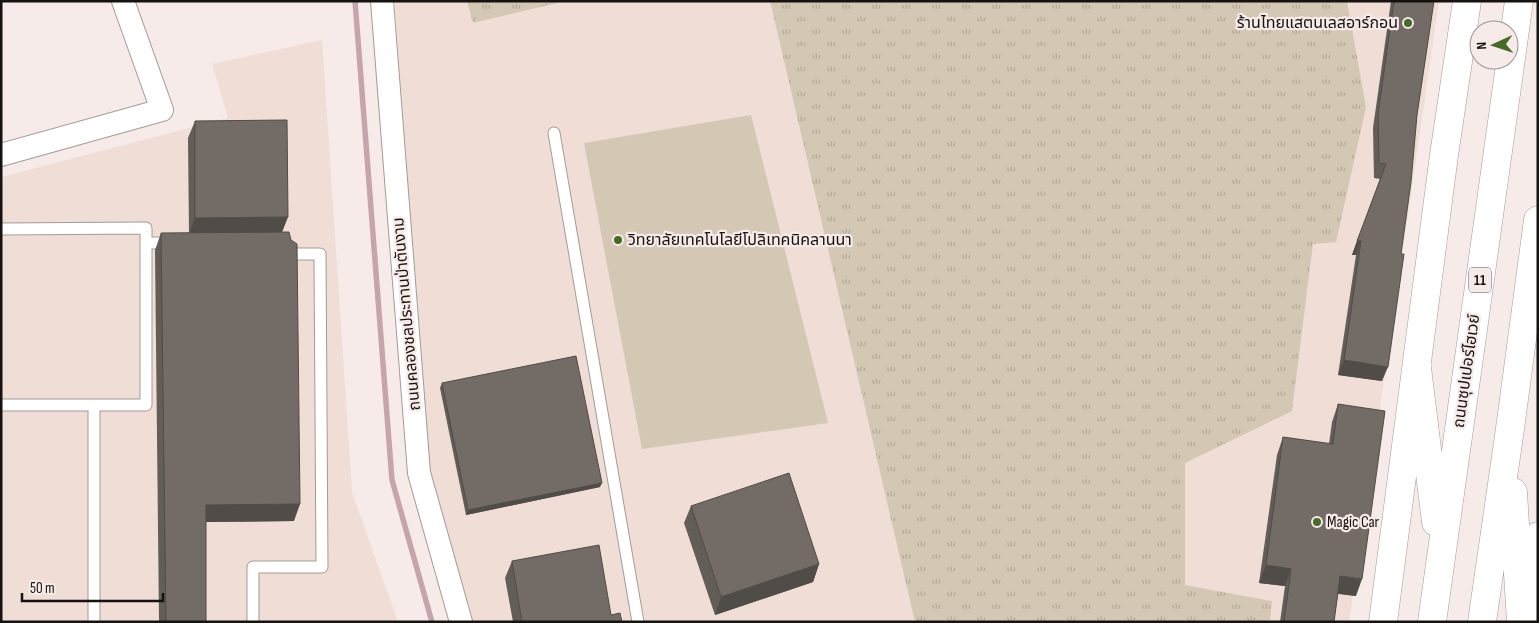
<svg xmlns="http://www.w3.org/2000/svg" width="1539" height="623" font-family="'Sofia Sans Condensed','Noto Sans Thai',sans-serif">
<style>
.built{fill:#efddd6}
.grass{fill:url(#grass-tufts)}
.pitch{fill:#d4c7b3}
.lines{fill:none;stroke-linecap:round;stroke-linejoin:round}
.stream{stroke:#c7a4ab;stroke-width:5.5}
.lane-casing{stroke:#a49b97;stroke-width:13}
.street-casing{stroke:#a49b97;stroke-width:24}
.secondary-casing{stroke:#a49b97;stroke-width:29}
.highway-casing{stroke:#a49b97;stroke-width:29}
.lane{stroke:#fff;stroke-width:11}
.street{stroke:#fff;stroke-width:22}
.secondary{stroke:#fff;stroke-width:28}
.highway{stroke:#fff;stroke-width:28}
.wall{fill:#635d58}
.shaded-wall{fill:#504c47}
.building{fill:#736c66;stroke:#504c47}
.poi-dot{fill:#456c26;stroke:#f6ebe8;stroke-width:2}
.labels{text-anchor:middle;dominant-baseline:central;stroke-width:4.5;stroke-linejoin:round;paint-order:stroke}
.shield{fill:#f6ebe8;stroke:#585351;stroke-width:1}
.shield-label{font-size:15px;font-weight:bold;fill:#151210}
.poi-label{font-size:16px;fill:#151210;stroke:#f6ebe8;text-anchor:start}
.street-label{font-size:16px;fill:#151210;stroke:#f6ebe8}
</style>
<defs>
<pattern id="grass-tufts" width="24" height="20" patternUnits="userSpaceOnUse" patternTransform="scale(1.25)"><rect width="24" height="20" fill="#d4c7b3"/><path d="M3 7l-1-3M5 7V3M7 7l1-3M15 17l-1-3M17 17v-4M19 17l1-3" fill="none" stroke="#b5aa99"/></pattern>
</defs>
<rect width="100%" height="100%" fill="#f6ebe8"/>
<!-- built -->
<path class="built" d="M 395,1 L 467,1 L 473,23 L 566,1 L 770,1 L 915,622 L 470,622 L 425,457 Z
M 1347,1 L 1439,1 L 1349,622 L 1270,622 L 1272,601 L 1185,585 L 1185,462 L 1292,411 L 1313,244 L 1366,107 Z
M 322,40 L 352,492 L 398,622 L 1,622 L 1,177 L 228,118 L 212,64 Z"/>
<!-- grass -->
<path class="grass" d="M 467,1 L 566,1 L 473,23 Z
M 770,1 L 1347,1 L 1366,107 L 1336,242 L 1313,244 L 1292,411 L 1185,463 L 1185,585 L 1272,601 L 1270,622 L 915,622 Z"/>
<!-- pitch -->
<path class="pitch" d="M 751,115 L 828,423 L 642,449 L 584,143 Z"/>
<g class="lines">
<!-- stream -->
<path class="stream" d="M 355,1 L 392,480 L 432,622"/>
<defs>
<path id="lane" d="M 554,133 L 638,622
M 1,229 L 146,228 L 146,405 L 94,405
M 146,243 L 171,243
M 1,405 L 94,405 L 94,622
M 253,622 L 253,567 L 322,567 L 320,254 L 291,254 L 290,247"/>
<path id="street" d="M 382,1 L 419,473 L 461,622
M 1,155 L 162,110 L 123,1"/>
<path id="secondary" d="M 1526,612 L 1538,536
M 1383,622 L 1444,155 L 1467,1"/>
<path id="highway" d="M 1417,368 L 1436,522
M 1513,492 L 1521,622
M 1432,622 L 1519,1
M 1482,622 L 1509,436 L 1538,220"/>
</defs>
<!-- lane casing -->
<use href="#lane" class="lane-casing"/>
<!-- street casing -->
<use href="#street" class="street-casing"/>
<!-- secondary casing -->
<use href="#secondary" class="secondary-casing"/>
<!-- highway casing -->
<use href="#highway" class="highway-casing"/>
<!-- lane -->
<use href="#lane" class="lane"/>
<!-- street -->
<use href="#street" class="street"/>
<!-- secondary -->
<use href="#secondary" class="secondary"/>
<!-- highway -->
<use href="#highway" class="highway"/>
</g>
<!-- wall -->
<path class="wall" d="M 1391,1 L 1434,1 L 1417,115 L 1382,381 L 1338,375 L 1356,255 L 1352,255 L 1380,179 L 1374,178 L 1373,128 Z
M 195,121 L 282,232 L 294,521 L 206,522 L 206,622 L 159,622 L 155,250 L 161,233 L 189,233 L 188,138 Z
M 442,383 L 600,487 L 466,515 L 440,388 Z
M 1338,404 L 1356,596 L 1338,594 L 1334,622 L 1280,622 L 1285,586 L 1259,583 L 1277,455 L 1283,437 L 1329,444 L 1332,422 Z
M 691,506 L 819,564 L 813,582 L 715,615 L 684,523 Z
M 512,561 L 611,615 L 622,622 L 513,622 L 505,578 Z"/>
<!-- shaded-wall -->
<path class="shaded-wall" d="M 288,217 L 281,235 L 189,235 L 195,218 Z
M 1357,241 L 1361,241 L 1356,255 L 1352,255 Z
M 1344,360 L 1388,367 L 1382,381 L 1338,375 Z
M 602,483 L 600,487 L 466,515 L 468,510 Z
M 300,504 L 294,521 L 199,522 L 206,505 Z
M 819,564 L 813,582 L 715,615 L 721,597 Z
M 1266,565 L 1291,569 L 1285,586 L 1259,583 Z
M 1340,576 L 1362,579 L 1356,596 L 1334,593 Z"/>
<!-- building -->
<path class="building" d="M 1394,1 L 1434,1 L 1417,115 L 1411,182 L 1401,254 L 1404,254 L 1388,367 L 1344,360 L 1361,241 L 1357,241 L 1386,164 L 1379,163 L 1378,114 Z
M 287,120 L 288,217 L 195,218 L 195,121 Z
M 289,232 L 291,240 L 297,244 L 300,504 L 206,505 L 206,622 L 166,622 L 161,233 Z
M 576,356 L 602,483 L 468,510 L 442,383 Z
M 1338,404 L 1385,411 L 1362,579 L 1340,576 L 1334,622 L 1284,622 L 1291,569 L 1266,565 L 1283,437 L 1333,444 Z
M 789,473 L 819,564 L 721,597 L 691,506 Z
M 599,545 L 611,615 L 620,613 L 622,622 L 522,622 L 512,561 Z"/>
<!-- markers -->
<g class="poi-dot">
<circle cx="1408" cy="23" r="5"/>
<circle cx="618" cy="240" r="5"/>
<circle cx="1317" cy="522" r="5"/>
</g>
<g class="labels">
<!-- shield labels -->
<rect class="shield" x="1469" y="267.5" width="22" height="25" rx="4"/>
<g class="shield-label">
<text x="1480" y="280">11</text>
</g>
<!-- poi labels -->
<g class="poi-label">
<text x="1398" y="23" text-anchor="end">ร้านไทยแสตนเลสอาร์กอน</text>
<text x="628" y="240">วิทยาลัยเทคโนโลยีโปลิเทคนิคลานนา</text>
<text x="1327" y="522">Magic Car</text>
</g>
<!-- street labels -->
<g class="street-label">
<text transform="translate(407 314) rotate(-95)">ถนนคลองชลประทานป่าตันงาม</text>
<text transform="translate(1467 371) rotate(-82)">ถนนซุปเปอร์ไฮเวย์</text>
</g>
</g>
<!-- border -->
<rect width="1539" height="623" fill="none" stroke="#151210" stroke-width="5"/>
<!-- north arrow -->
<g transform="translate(1494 45) rotate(267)"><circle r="24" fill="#f6ebe8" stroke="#9c9492"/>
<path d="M0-4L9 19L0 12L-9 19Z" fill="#456c26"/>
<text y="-8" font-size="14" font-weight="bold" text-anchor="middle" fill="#151210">N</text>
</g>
<!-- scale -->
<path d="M22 593v8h141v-8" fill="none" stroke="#151210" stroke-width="2.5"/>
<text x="30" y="593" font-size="15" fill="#151210" stroke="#f6ebe8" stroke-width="4" paint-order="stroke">50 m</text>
</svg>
